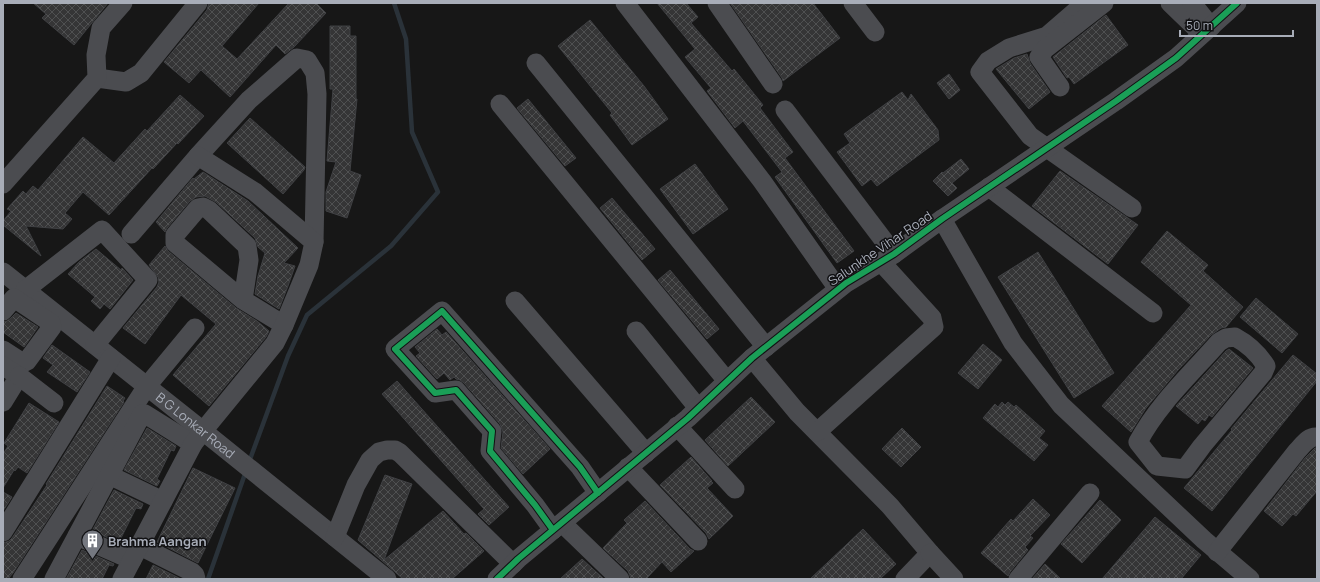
<svg xmlns="http://www.w3.org/2000/svg" width="1320" height="582" font-family="Manrope,sans-serif">
<style>
.lines{fill:none;stroke-linecap:round;stroke-linejoin:round}
.stream{stroke:#2a3239;stroke-width:4.5}
.building{fill:url(#building-cross-hatch);stroke:#3f4043}
.minor{stroke:#4b4c50;stroke-width:19}
.cycleway-casing{stroke:#111113;stroke-width:8}
.cycleway{stroke:#1a9f57;stroke-width:6}
.labels{text-anchor:middle;dominant-baseline:central;stroke-width:3;stroke-linejoin:round;paint-order:stroke}
.street-label{font-size:13px;fill:#a8adb8;stroke:#111113}
.poi-label{font-size:13px;font-weight:bold;fill:#a8adb8;stroke:#111113;text-anchor:start}
</style>
<defs>
<pattern id="building-cross-hatch" width="8" height="8" patternUnits="userSpaceOnUse"><rect width="8" height="8" fill="#353536"/><path d="M0 0l8 8M0 8l8-8" fill="none" stroke="#4f5051"/></pattern>
</defs>
<rect width="100%" height="100%" fill="#171717"/>
<g class="lines">
<!-- stream -->
<path class="stream" d="M 249,462 L 288,356 L 307,315 L 391,246 L 438,192 L 412,132 L 406,39 L 394,3
M 208,579 L 246,471"/>
</g>
<!-- building -->
<path class="building" d="M 33,3 L 108,3 L 74,45 L 42,18 L 46,14 Z
M 209,3 L 259,3 L 222,46 L 237,59 L 289,3 L 316,3 L 326,13 L 294,47 L 285,54 L 276,45 L 230,97 L 201,70 L 189,83 L 164,62 L 207,10 Z
M 657,3 L 686,3 L 698,17 L 691,23 L 732,71 L 734,69 L 763,105 L 760,108 L 793,152 L 785,158 L 854,251 L 837,263 L 775,177 L 782,172 L 743,121 L 735,128 L 707,91 L 711,88 L 685,57 L 695,49 Z
M 730,3 L 813,3 L 840,38 L 783,81 L 782,78 Z
M 1106,15 L 1128,45 L 1074,84 L 1069,77 L 1067,78 L 1053,57 Z
M 590,20 L 644,86 L 668,119 L 632,145 L 610,115 L 612,113 L 558,46 Z
M 330,26 L 350,26 L 350,36 L 356,36 L 356,99 L 357,99 L 350,171 L 361,175 L 347,218 L 326,211 L 326,192 L 336,162 L 327,161 L 333,89 L 330,89 Z
M 1027,54 L 1030,63 L 1050,92 L 1029,109 L 996,69 L 1014,58 Z
M 949,74 L 960,90 L 949,99 L 937,83 Z
M 902,92 L 908,100 L 911,94 L 938,130 L 939,140 L 877,186 L 871,179 L 862,186 L 837,152 L 850,143 L 844,134 Z
M 180,95 L 204,116 L 178,144 L 177,143 L 153,169 L 152,168 L 109,215 L 83,192 L 65,213 L 72,219 L 63,229 L 26,226 L 41,256 L 3,225 L 3,221 L 11,211 L 7,209 L 23,191 L 26,194 L 33,186 L 38,190 L 83,137 L 114,163 L 145,129 L 147,131 Z
M 528,99 L 576,158 L 565,166 L 517,108 Z
M 250,118 L 305,167 L 304,170 L 283,194 L 227,143 Z
M 961,159 L 969,169 L 952,183 L 957,188 L 948,196 L 933,181 L 942,172 L 943,173 Z
M 695,164 L 728,209 L 693,234 L 660,189 Z
M 1060,171 L 1138,225 L 1108,264 L 1032,206 Z
M 203,172 L 248,201 L 298,248 L 284,263 L 295,266 L 288,286 L 279,309 L 255,294 L 258,276 L 265,253 L 258,247 L 255,238 L 216,202 L 205,196 L 196,197 L 190,201 L 167,228 L 165,232 L 156,222 L 193,178 L 194,179 Z
M 612,198 L 655,249 L 642,260 L 600,208 Z
M 1167,231 L 1208,265 L 1203,271 L 1243,307 L 1226,327 L 1221,328 L 1211,335 L 1178,370 L 1146,408 L 1131,432 L 1102,406 L 1191,305 L 1141,262 Z
M 165,246 L 168,251 L 236,308 L 257,321 L 269,331 L 266,337 L 209,406 L 173,375 L 216,324 L 181,295 L 145,344 L 123,328 L 157,287 L 159,282 L 158,277 L 149,265 Z
M 96,249 L 121,270 L 122,268 L 133,280 L 110,309 L 104,304 L 100,309 L 91,301 L 95,297 L 68,274 L 79,262 Z
M 1038,252 L 1114,373 L 1074,398 L 998,277 Z
M 670,270 L 719,329 L 707,339 L 658,280 Z
M 1256,298 L 1298,334 L 1282,353 L 1240,317 Z
M 16,313 L 38,327 L 24,347 L 3,332 L 3,322 L 7,321 L 11,318 Z
M 437,329 L 442,335 L 446,332 L 550,449 L 523,474 L 501,448 L 503,432 L 500,424 L 464,383 L 460,380 L 456,379 L 454,377 L 450,380 L 444,373 L 437,379 L 416,356 L 420,353 L 415,347 Z
M 983,344 L 1002,360 L 978,389 L 958,373 Z
M 52,345 L 90,372 L 77,392 L 47,372 L 53,365 L 43,358 Z
M 1229,349 L 1253,368 L 1212,417 L 1209,415 L 1205,421 L 1202,419 L 1198,424 L 1176,406 L 1226,351 Z
M 1293,355 L 1317,374 L 1317,381 L 1212,511 L 1184,488 L 1232,430 L 1231,429 Z
M 397,381 L 509,507 L 489,525 L 478,514 L 484,509 L 382,394 Z
M 107,386 L 125,398 L 123,401 L 124,402 L 13,573 L 8,579 L 3,579 L 3,543 L 9,541 L 12,538 L 47,485 L 46,484 Z
M 751,397 L 775,422 L 728,466 L 705,440 Z
M 1002,402 L 1005,405 L 1008,402 L 1014,407 L 1016,405 L 1045,431 L 1039,438 L 1048,445 L 1034,461 L 983,418 L 995,404 L 998,407 Z
M 29,403 L 59,422 L 27,473 L 18,467 L 15,471 L 14,470 L 3,488 L 3,454 L 8,446 L 4,443 Z
M 147,428 L 176,446 L 174,451 L 171,450 L 157,479 L 160,481 L 157,486 L 124,470 Z
M 902,428 L 921,447 L 901,467 L 882,449 Z
M 1315,448 L 1317,448 L 1317,491 L 1296,516 L 1293,514 L 1282,526 L 1264,511 L 1305,458 Z
M 691,457 L 712,481 L 711,481 L 713,483 L 707,488 L 733,516 L 709,539 L 706,533 L 660,485 Z
M 193,468 L 235,488 L 198,563 L 157,542 Z
M 385,475 L 412,484 L 384,560 L 443,511 L 464,534 L 466,533 L 484,551 L 452,579 L 403,579 L 358,540 Z
M 114,490 L 143,504 L 141,509 L 136,508 L 120,540 L 124,541 L 123,544 L 92,531 Z
M 3,492 L 12,497 L 3,511 Z
M 1033,499 L 1050,515 L 1030,536 L 1033,538 L 1025,547 L 1028,550 L 1010,572 L 1008,576 L 981,553 L 1011,519 L 1013,521 Z
M 1100,500 L 1121,520 L 1082,563 L 1061,544 Z
M 645,501 L 690,549 L 694,551 L 671,572 L 662,562 L 646,579 L 631,579 L 630,576 L 628,571 L 603,548 L 627,523 L 624,520 Z
M 1155,517 L 1201,555 L 1181,579 L 1102,579 Z
M 863,529 L 896,564 L 880,579 L 810,579 Z
M 82,550 L 114,564 L 113,566 L 109,565 L 102,579 L 66,579 Z
M 582,559 L 604,579 L 560,579 Z
M 1045,564 L 1061,579 L 1032,579 Z
M 153,565 L 181,579 L 146,579 Z"/>
<g class="lines">
<!-- minor -->
<g class="minor">
<path d="M 625,3 L 762,181 L 838,289"/>
<path d="M 717,3 L 773,84"/>
<path d="M 853,3 L 875,32"/>
<path d="M 1085,3 L 1047,36 L 1009,48 L 988,61 L 980,72 L 1030,136 L 1132,208"/>
<path d="M 1170,3 L 1202,34"/>
<path d="M 1192,3 L 1211,27"/>
<path d="M 536,63 L 766,347"/>
<path d="M 97,78 L 126,82 L 141,73 L 198,3"/>
<path d="M 1060,87 L 1039,57 L 1045,49 L 1104,3"/>
<path d="M 500,104 L 727,381"/>
<path d="M 785,110 L 894,254"/>
<path d="M 3,184 L 97,78 L 96,55 L 101,28 L 123,3"/>
<path d="M 989,187 L 1153,313"/>
<path d="M 942,219 L 1013,343 L 1061,405 L 1204,540 L 1250,579"/>
<path d="M 131,234 L 198,156 L 249,100 L 297,58 L 307,60 L 315,73 L 317,94 L 314,242"/>
<path id="s1" d="M 3,272 L 203,431 L 387,579"/>
<path d="M 25,290 L 102,230 L 148,280 L 95,345"/>
<path d="M 243,300 L 249,260 L 247,246 L 209,210 L 203,207 L 198,208 L 175,235 L 175,243 L 243,300 L 284,325"/>
<path d="M 515,301 L 646,453"/>
<path d="M 3,311 L 14,298 L 51,323 L 52,327 L 27,361 L 23,363 L 3,350"/>
<path d="M 636,331 L 698,408"/>
<path d="M 1235,337 C 1248,344 1258,353 1266,366 L 1263,373 L 1202,446 L 1185,469 L 1157,466 L 1138,442 C 1158,404 1191,374 1219,342 L 1226,338 Z"/>
<path d="M 752,358 L 797,412 L 890,506 L 930,553 L 905,579"/>
<path d="M 3,366 L 19,376 L 3,402"/>
<path d="M 19,376 L 54,403"/>
<path d="M 677,426 L 735,489"/>
<path d="M 817,432 L 934,327 L 932,318 L 881,262"/>
<path d="M 628,467 L 698,541"/>
<path d="M 109,475 L 163,501"/>
<path d="M 562,523 L 620,579"/>
<path d="M 553,530 L 535,505 L 490,451 L 492,431 L 456,390 L 435,393 L 395,349 L 442,311 L 580,467 L 598,493"/>
<path d="M 3,532 L 111,358"/>
<path d="M 77,536 L 132,560"/>
<path d="M 335,537 L 356,485 L 370,460 L 379,452 L 387,450 L 395,450 L 400,453 L 513,564"/>
<path d="M 140,546 L 192,572 L 195,575 L 196,579"/>
<path d="M 1217,552 L 1297,451 C 1303,445 1308,436 1317,437"/>
<path d="M 930,553 L 954,579"/>
<path d="M 22,579 L 147,386 L 195,328"/>
<path d="M 54,579 L 142,414 L 145,414 L 193,444"/>
<path d="M 122,579 L 193,444 L 203,431 L 275,343 L 284,325 L 309,265 L 314,242 L 255,192 L 198,156"/>
<path d="M 497,579 L 518,559 L 688,418 L 752,358 L 846,283 L 894,254 L 942,219 L 1116,101 L 1176,58 L 1237,3"/>
<path d="M 1018,579 L 1090,493"/>
</g>
<defs>
<path id="cycleway" d="M 553,530 L 535,505 L 490,451 L 492,431 L 456,390 L 435,393 L 395,349 L 442,311 L 580,467 L 598,493
M 497,579 L 518,559 L 688,418 L 752,358 L 846,283 L 894,254 L 942,219 L 1116,101 L 1176,58 L 1237,3"/>
</defs>
<!-- cycleway casing -->
<use href="#cycleway" class="cycleway-casing"/>
<!-- cycleway -->
<use href="#cycleway" class="cycleway"/>
</g>
<!-- icons -->
<defs>
<symbol id="building-pin" viewBox="-11 -11 22 30"><path d="M0 17L-7.5 6A9.5 9.5 0 1 1 7.5 6Z" fill="#757880" stroke="#111113"/><path d="M-4-6H4V6H1V3H-1V6H-4ZM-2.5-4.3h1.7v1.8h-1.7ZM.8-4.3h1.7v1.8H.8ZM-2.5-1h1.7V.8h-1.7ZM.8-1h1.7V.8H.8Z" fill="#fff"/></symbol>
</defs>
<g fill-rule="evenodd">
<use href="#building-pin" x="80" y="528" width="25" height="34"/>
</g>
<g class="labels">
<!-- street labels -->
<g class="street-label">
<text transform="translate(880 248) rotate(-34)">Salunkhe Vihar Road</text>
<text stroke="none"><textPath href="#s1" startOffset="246">B G Lonkar Road</textPath></text>
</g>
<!-- poi labels -->
<g class="poi-label">
<text x="108" y="541">Brahma Aangan</text>
</g>
</g>
<!-- border -->
<rect width="1320" height="582" fill="none" stroke="#a8adb8" stroke-width="8"/>
<!-- scale -->
<path d="M1180 30v6h113v-6" fill="none" stroke="#a8adb8" stroke-width="2"/>
<text x="1186" y="30" font-size="12" fill="#a8adb8" stroke="#111113" stroke-width="3" paint-order="stroke">50 m</text>
</svg>
